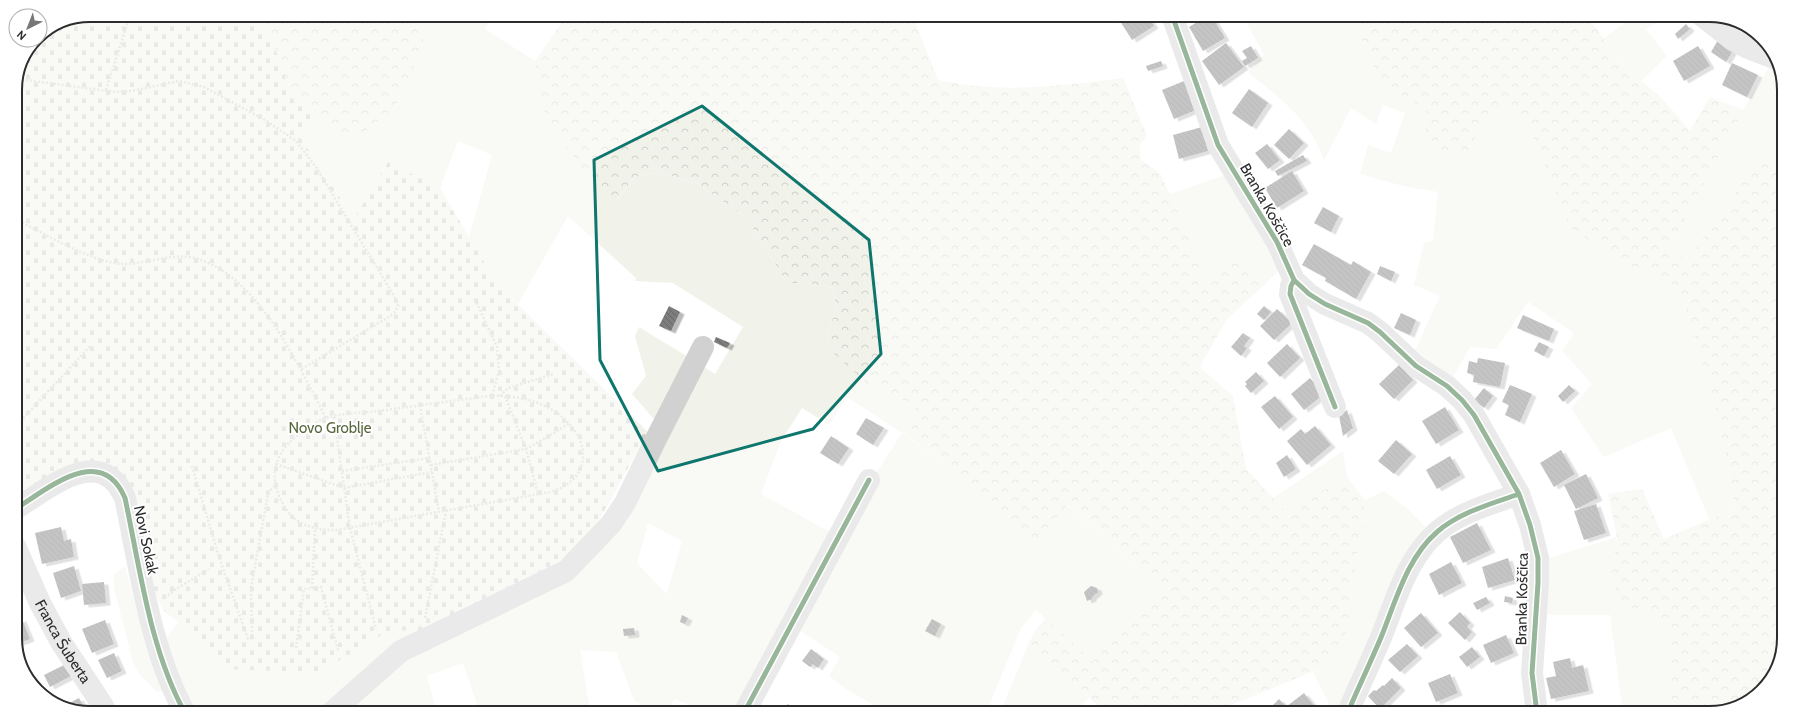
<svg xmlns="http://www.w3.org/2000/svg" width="1799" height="728" font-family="Cabin,sans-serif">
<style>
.grass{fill:#f1f3ea;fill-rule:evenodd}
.forest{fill:url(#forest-crowns)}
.cemetery{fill:url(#cemetery-stones)}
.building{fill:url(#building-back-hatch);filter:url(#shadow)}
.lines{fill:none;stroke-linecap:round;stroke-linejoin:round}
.path{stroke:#d1d1d1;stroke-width:2.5;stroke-dasharray:2 2;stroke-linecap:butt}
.minor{stroke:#d1d1d1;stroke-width:22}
.cycleway-casing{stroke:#fff;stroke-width:8}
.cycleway{stroke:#1b5e20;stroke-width:5}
.marked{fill:none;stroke:#0f766e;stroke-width:3;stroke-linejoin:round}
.labels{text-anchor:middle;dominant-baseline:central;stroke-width:4;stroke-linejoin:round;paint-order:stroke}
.street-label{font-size:15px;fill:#2c2c2c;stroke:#fff}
.park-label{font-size:15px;fill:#57663b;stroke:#fff}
.rim{fill:none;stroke:#2c2c2c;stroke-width:2}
</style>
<defs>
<pattern id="forest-crowns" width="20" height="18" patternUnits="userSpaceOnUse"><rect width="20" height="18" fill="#f1f3ea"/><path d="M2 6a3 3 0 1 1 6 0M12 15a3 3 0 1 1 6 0" fill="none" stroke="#cfd0c9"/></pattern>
<pattern id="cemetery-stones" width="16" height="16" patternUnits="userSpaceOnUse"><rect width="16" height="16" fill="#f1f3ea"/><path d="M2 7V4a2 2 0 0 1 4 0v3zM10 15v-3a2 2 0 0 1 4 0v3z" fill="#cfd0c9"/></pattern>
<pattern id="building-back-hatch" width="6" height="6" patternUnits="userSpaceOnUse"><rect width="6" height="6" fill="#7d7d7d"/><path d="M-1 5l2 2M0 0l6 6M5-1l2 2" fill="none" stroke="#676767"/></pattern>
<filter id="shadow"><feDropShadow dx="4.5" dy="2.5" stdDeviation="0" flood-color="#0004"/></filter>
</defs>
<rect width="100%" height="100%" fill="#fff"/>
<!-- grass -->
<path class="grass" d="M 418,15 L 493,15 L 485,29 L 535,61 L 543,108 L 617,200 L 634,177 L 658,172 L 698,184 L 746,217 L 787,283 L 805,283 L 833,288 L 836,309 L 827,336 L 870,387 L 894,394 L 916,409 L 902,433 L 961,476 L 1030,546 L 1067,505 L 1159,589 L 1093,661 L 1036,610 L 1021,628 L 986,713 L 932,713 L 924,706 L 920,713 L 887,713 L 846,689 L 829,676 L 840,657 L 799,630 L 873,478 L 902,433 L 847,397 L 829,425 L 802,408 L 781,441 L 761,494 L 832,533 L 739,713 L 707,713 L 675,699 L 665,713 L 654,713 L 634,700 L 616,652 L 580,650 L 590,710 L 601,713 L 480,713 L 463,663 L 427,676 L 437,713 L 411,709 L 398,713 L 349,713 L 347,710 L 403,658 L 619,529 L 638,502 L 701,365 L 715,374 L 743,327 L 673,283 L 635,281 L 636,278 L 568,216 L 518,304 L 497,284 L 469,237 L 492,155 L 458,141 L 440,188 L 387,162 L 355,220 L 298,134 L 316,111 L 359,137 L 396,106 L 421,51 L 425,32 ZM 648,523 L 682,541 L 667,594 L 637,563 Z
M 1242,15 L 1351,15 L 1381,83 L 1426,109 L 1425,140 L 1468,151 L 1482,129 L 1508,104 L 1530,132 L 1549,174 L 1625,263 L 1675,285 L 1684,302 L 1718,415 L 1736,508 L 1709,519 L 1671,428 L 1604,457 L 1571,408 L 1592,384 L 1562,351 L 1574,333 L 1528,302 L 1496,349 L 1470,347 L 1450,382 L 1412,357 L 1440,296 L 1414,285 L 1424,243 L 1433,241 L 1438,192 L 1403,186 L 1360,174 L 1368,145 L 1391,153 L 1405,113 L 1383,105 L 1376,124 L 1351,108 L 1324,160 C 1309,118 1281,100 1248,72 L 1264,54 Z
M 1636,15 L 1669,15 L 1646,29 L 1667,56 L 1641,81 L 1625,67 L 1604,38 Z
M 1771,64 L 1777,66 L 1784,86 L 1784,167 L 1762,154 L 1689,260 L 1669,250 L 1729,133 Z
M 1228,174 L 1281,269 L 1263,286 L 1241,260 L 1203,280 L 1184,225 L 1170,194 Z
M 639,327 L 693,360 L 660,426 L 632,394 L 646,376 L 635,336 Z
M 1343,451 L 1347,477 L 1285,511 L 1273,498 Z
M 1384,491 L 1410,511 L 1429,531 L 1401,566 L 1341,713 L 1334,713 L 1313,672 L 1329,665 L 1362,531 L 1365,500 Z
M 1617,537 L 1612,572 L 1654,609 L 1669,634 L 1670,686 L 1674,713 L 1623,713 L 1610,615 L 1543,615 L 1546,559 Z
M 125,566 L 144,639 L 165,690 L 157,692 L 140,675 L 133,662 L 114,588 L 114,575 Z
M 178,622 L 197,637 L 318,673 L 392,629 L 428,634 L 323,713 L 252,713 L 246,708 L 241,713 L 193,713 L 162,645 Z
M 1029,643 L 1089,698 L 1074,713 L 1000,713 Z"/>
<!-- forest -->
<path class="forest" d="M 258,15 L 418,15 L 425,32 L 421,51 L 396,106 L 359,137 L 339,135 L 322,125 L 316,111 L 294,101 L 273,43 Z
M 567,15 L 912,15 L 938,80 C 951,82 964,85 977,86 C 1025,91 1075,84 1123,78 L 1147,135 L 1140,145 L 1141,160 L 1160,173 L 1184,225 L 1203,280 L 1241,259 L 1263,286 L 1226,320 L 1200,367 L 1233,396 L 1246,469 L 1285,511 L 1347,477 L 1365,500 L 1362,531 L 1357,554 L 1344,647 L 1329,665 L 1211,713 L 1106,713 L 1029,643 L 1035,631 L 1046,618 L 1093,661 L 1159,589 L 1068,505 L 1030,546 L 961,476 L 902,432 L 916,409 L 894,394 L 870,387 L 834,354 L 827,336 L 836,309 L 833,288 L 805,283 L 787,283 L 746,217 L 698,184 L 658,172 L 634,177 L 617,200 L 600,196 L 563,142 L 543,108 L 535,61 Z
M 1351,15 L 1586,15 L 1625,67 L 1661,97 L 1690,131 L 1710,97 L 1743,110 L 1669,249 L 1688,260 L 1762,154 L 1784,167 L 1784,638 L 1778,666 L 1751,700 L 1709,713 L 1674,713 L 1670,686 L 1669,634 L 1654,609 L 1620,608 L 1612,572 L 1617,537 L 1608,494 L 1642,489 L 1664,539 L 1736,508 L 1718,415 L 1684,302 L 1674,285 L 1625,263 L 1570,228 L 1549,174 L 1530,132 L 1508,104 L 1482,129 L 1468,151 L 1446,156 L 1425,140 L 1426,109 L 1381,83 Z"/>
<!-- cemetery -->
<path class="cemetery" d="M 90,15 L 258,15 L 273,43 L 294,101 L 316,111 L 298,134 L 354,219 L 388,162 L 440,188 L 497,284 L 648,432 L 597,524 L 574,550 L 547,571 L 428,634 L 392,629 L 318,673 L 230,669 L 197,637 L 164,611 L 156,596 L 128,493 L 66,469 L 15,494 L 15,86 L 36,40 L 40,40 L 40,35 L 62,21 Z"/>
<!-- building -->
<path class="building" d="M 510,15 L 520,15 L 514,20 Z
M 1106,15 L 1115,15 L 1116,17 L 1110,21 Z
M 1130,15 L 1147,15 L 1154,26 L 1132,40 L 1120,21 Z
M 1188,15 L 1203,15 L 1192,22 Z
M 1209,15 L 1211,15 L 1225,38 L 1203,51 L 1189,27 Z
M 1686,24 L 1690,29 L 1678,39 L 1675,34 Z
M 1718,40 L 1734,49 L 1726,62 L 1711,52 Z
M 1226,43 L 1244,67 L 1219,85 L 1202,61 Z
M 1251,46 L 1258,58 L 1245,66 L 1242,61 L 1247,58 L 1242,51 Z
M 1698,46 L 1710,66 L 1684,81 L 1673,61 Z
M 1161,61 L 1163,66 L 1148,71 L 1146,66 Z
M 1732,63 L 1758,75 L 1747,97 L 1722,85 Z
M 1184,81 L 1196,110 L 1174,119 L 1162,90 Z
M 1249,89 L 1268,103 L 1252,127 L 1232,113 Z
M 1202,127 L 1208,151 L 1179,159 L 1173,135 Z
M 1289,129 L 1304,143 L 1289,159 L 1274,145 Z
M 1267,144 L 1280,160 L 1268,169 L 1255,153 Z
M 1303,155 L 1307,161 L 1278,176 L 1275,171 Z
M 1292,171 L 1304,191 L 1277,208 L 1265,188 Z
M 1323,207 L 1339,216 L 1331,232 L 1314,223 Z
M 1314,244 L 1351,265 L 1353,261 L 1371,272 L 1356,299 L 1325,281 L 1326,278 L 1302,265 Z
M 1380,266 L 1395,272 L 1391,281 L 1377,274 Z
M 669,306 L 680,312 L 671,331 L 659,326 Z
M 1264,306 L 1271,312 L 1264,320 L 1257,314 Z
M 1277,309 L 1292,323 L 1274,340 L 1260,326 Z
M 1401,313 L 1416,320 L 1410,335 L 1394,328 Z
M 1523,315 L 1554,329 L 1549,341 L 1517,328 Z
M 1243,333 L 1250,338 L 1244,346 L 1247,348 L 1241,356 L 1231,347 Z
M 716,337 L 730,343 L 727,348 L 714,342 Z
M 1539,342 L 1549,347 L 1544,356 L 1534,351 Z
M 1287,344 L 1300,358 L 1280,377 L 1267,363 Z
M 1478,358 L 1505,363 L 1500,387 L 1473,382 L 1474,375 L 1467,373 L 1469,361 L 1477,363 Z
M 1399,365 L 1413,380 L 1394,399 L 1379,384 Z
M 1256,372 L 1264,381 L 1251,393 L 1245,386 L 1247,384 L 1245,382 Z
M 1310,378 L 1324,394 L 1304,410 L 1291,394 Z
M 1510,385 L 1532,394 L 1520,422 L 1505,415 L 1509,405 L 1502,402 Z
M 1569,385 L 1575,391 L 1563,402 L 1558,396 Z
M 1484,388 L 1493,396 L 1484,408 L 1474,400 Z
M 1275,396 L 1293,417 L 1279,429 L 1261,407 Z
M 1445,407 L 1459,430 L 1436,444 L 1422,421 Z
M 1347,410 L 1353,428 L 1343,436 L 1339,416 Z
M 866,418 L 884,428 L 873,445 L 856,434 Z
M 1315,426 L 1331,445 L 1307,465 L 1287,441 L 1301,429 L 1305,434 Z
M 831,436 L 849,448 L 838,464 L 820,453 Z
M 1396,440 L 1412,454 L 1394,474 L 1378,461 Z
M 1561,450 L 1575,474 L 1554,487 L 1540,463 Z
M 1287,455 L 1296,469 L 1284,477 L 1276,463 Z
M 1450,456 L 1461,475 L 1437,489 L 1426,470 Z
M 1586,474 L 1598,498 L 1576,509 L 1564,485 Z
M 1596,504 L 1606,533 L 1584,540 L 1574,511 Z
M 1477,523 L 1491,550 L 1463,563 L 1450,537 Z
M 61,527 L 64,541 L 71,539 L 74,557 L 42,564 L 35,533 Z
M 1508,558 L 1515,580 L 1488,588 L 1482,567 Z
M 1451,562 L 1462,583 L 1439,595 L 1429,574 Z
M 74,566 L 81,591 L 61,598 L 53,573 Z
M 104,582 L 106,603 L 84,605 L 82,584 Z
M 1091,586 L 1097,588 L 1098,592 L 1092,597 L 1092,599 L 1087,601 L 1084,592 Z
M 1505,596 L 1513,598 L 1512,603 L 1504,602 Z
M 1486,597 L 1490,603 L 1477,610 L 1473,603 Z
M 1460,612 L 1470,623 L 1467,627 L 1472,632 L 1465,640 L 1448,623 Z
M 1421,613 L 1438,633 L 1421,647 L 1404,628 Z
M 682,615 L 688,618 L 685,624 L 680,622 Z
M 22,619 L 30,639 L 16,644 L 15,621 Z
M 932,619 L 941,624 L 935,636 L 925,631 Z
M 105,620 L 114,644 L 92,653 L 82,629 Z
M 634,628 L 635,635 L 624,636 L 623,629 Z
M 1506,635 L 1514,653 L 1491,663 L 1483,645 Z
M 1407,644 L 1418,656 L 1400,672 L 1388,660 Z
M 1472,647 L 1480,657 L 1467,667 L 1459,657 Z
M 811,649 L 824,659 L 818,668 L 813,664 L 810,667 L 802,661 Z
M 114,653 L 122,671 L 107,678 L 98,660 Z
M 1570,658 L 1572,668 L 1583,665 L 1589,691 L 1551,699 L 1546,678 L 1556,676 L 1553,662 Z
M 66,664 L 73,675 L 50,687 L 44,675 Z
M 1450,674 L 1458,693 L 1436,702 L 1428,683 Z
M 1392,678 L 1401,688 L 1380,709 L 1368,696 L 1374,690 L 1376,691 L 1383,685 L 1384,686 Z
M 1304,693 L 1320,713 L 1278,713 Z
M 79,698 L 87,712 L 62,707 Z
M 1279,699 L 1285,705 L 1276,713 L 1273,713 L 1269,709 Z
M 788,704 L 798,713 L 779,713 Z
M 1485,706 L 1487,713 L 1463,713 Z"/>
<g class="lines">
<!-- path -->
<path class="path" d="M 18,79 L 115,92 L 131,91 L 179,81 L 204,87 L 265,120 L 296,141 L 316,167 L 394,296 L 398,306 L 394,313 L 387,318 L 300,370
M 106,90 L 130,15
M 15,219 C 44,233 92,263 124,264 C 144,264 172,254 189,257 C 256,269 297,364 326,418
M 475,299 L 497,347 L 499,371 L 492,396
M 489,396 C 511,395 535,399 554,411 C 589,433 598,478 550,492 L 337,530 C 314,530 295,526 283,504 C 265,472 278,446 308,428 C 314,425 320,419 326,418 C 342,413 361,413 378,411 C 415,406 452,401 489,396 Z
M 500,396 L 508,388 L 554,374
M 505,396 L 526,449 L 538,494
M 420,405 L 439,512
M 334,417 L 350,528 L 376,629
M 15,427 L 91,345
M 276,464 L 344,488 L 432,472
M 431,465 L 526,449 L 556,432 L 569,423
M 192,466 L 219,557 L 248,639 L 252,638 L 252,634 L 251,588 L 268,494 L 272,488 L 276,486
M 342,471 L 429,458
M 312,588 L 315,529
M 165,598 L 173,591 L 209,569
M 425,618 L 446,511
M 296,648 L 304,589 L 321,587 L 338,650"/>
<!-- minor -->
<g class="minor">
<path d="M 1172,15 L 1218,145 L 1277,242 L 1294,280 L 1309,294 L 1325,304 L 1368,323 L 1380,332 L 1416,366 L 1447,386 L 1462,400 L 1474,415 L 1519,494 L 1530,525 L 1538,558 L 1538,583 L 1532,673 L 1537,713"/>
<path d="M 1701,15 L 1733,40 L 1748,48 L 1774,58"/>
<path d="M 1294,280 L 1291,286 L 1290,294 L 1335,407"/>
<path d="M 15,509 C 48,489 101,442 125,498 C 140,568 150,650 185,713"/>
<path id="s1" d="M 15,546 L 40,603 L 61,642 L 103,706 L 106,713"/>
<path d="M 1351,705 C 1361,682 1372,659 1382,635 C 1396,600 1407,558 1437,532 C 1460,512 1491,504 1519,494"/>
<path d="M 331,713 L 401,651 L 566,571 L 611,524 L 625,503 L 656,439 L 703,347"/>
<path d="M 744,713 L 869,480"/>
</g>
<defs>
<path id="cycleway" d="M 1172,15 L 1218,145 L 1277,242 L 1294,280 L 1309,294 L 1325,304 L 1368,323 L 1380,332 L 1416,366 L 1447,386 L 1462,400 L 1474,415 L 1519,494 L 1530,525 L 1538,558 L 1538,583 L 1532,673 L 1537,713
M 1294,280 L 1291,286 L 1290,294 L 1335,407
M 15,509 C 48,489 101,442 125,498 C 140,568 150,650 185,713
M 1351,705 C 1361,682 1372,659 1382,635 C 1396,600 1407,558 1437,532 C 1460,512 1491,504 1519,494
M 744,713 L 869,480"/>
</defs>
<!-- cycleway casing -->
<use href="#cycleway" class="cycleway-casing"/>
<!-- cycleway -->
<use href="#cycleway" class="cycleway"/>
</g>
<!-- marked area -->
<path d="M0 0H1799V728H0ZM 702,106 L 869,240 L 881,354 L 813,429 L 658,471 L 600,360 L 594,160 Z" fill="#fff" fill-opacity=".55" fill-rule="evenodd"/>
<path class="marked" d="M 702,106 L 869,240 L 881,354 L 813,429 L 658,471 L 600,360 L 594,160 Z"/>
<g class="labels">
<!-- street labels -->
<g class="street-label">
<text transform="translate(1267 205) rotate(60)">Branka Koščice</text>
<text transform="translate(146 540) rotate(78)">Novi Sokak</text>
<text transform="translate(1522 599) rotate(-89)">Branka Koščica</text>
<text stroke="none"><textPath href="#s1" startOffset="107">Franca Šuberta</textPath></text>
</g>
<!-- park labels -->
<g class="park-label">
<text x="330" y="428">Novo Groblje</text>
</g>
</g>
<!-- crop -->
<path d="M0 0H1799V728H0ZM90 22H1709A68 68 0 0 1 1777 90V638A68 68 0 0 1 1709 706H90A68 68 0 0 1 22 638V90A68 68 0 0 1 90 22Z" fill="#fff" fill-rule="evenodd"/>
<path class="rim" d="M90 22H1709A68 68 0 0 1 1777 90V638A68 68 0 0 1 1709 706H90A68 68 0 0 1 22 638V90A68 68 0 0 1 90 22Z"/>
<!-- north arrow -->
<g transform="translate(28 28) rotate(222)"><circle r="19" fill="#ffffff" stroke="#ababab"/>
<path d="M0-3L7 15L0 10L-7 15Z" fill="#767676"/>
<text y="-6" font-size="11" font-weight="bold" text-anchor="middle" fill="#2c2c2c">N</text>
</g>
</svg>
